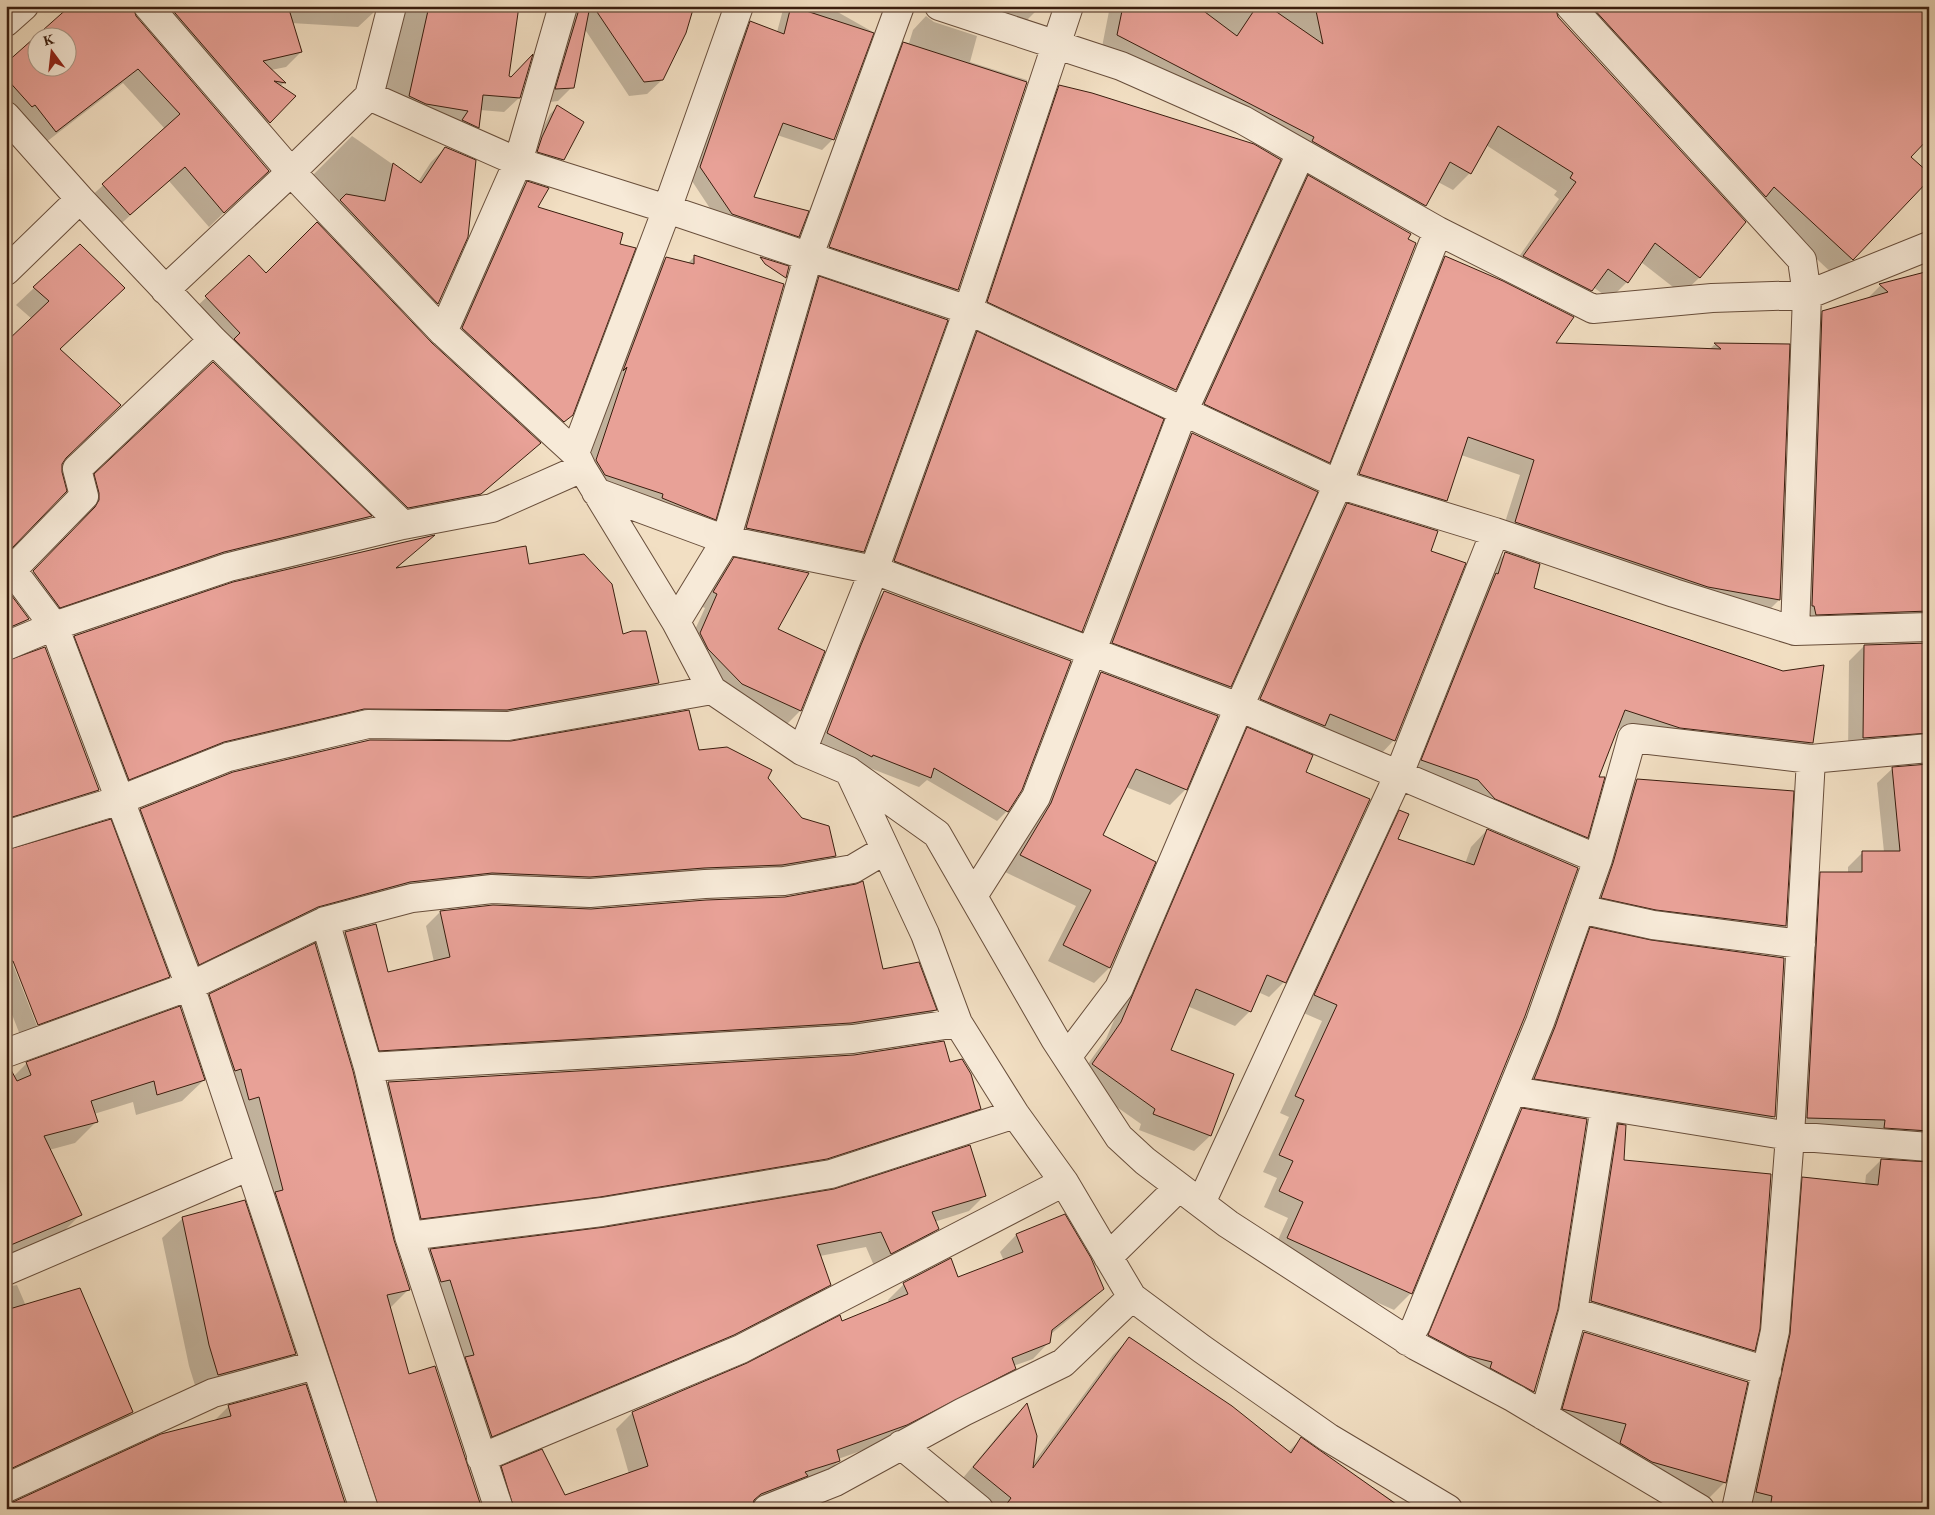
<svg xmlns="http://www.w3.org/2000/svg" width="1935" height="1515" font-family="'EB Garamond',serif">
<style>
.shadow{fill:#0003}
.building{fill:#e8a197;stroke:#3a1d0e;fill-rule:evenodd}
.lines{fill:none;stroke-linecap:round;stroke-linejoin:round}
.street-casing{stroke:#684e3b;stroke-width:30}
.street{stroke:#f7ead8;stroke-width:28}
</style>
<rect width="100%" height="100%" fill="#f2dfc3"/>
<filter id="stains"><feTurbulence type="fractalNoise" baseFrequency=".004" numOctaves="4"/><feColorMatrix values="0 0 0 0 .2 0 0 0 0 .09 0 0 0 0 .02 0 0 0 .5 -.17"/></filter>
<radialGradient id="worn" r=".72"><stop offset=".6" stop-color="#630" stop-opacity="0"/><stop offset="1" stop-color="#630" stop-opacity=".3"/></radialGradient>
<!-- shadow -->
<path class="shadow" d="M 139,6 L 375,6 L 373,13 L 358,27 L 291,23 L 301,52 L 286,67 L 271,70 L 284,83 L 280,86 L 294,96 L 254,137 Z
M 383,6 L 518,6 L 508,77 L 519,98 L 504,112 L 480,110 L 478,127 L 464,142 L 382,105 Z
M 580,6 L 693,6 L 662,80 L 647,94 L 629,96 L 584,28 L 572,87 L 558,101 L 542,103 L 564,24 Z
M 784,6 L 827,6 L 873,32 L 833,139 L 822,150 L 777,135 L 753,198 L 798,236 L 787,247 L 721,225 L 690,178 L 740,33 L 751,22 L 777,32 Z
M 916,6 L 1036,6 L 1035,12 L 1018,29 L 926,8 L 915,9 Z
M 1110,6 L 1929,6 L 1910,157 L 1852,259 L 1835,276 L 1758,204 L 1558,8 L 1553,7 L 1557,17 L 1744,222 L 1699,278 L 1682,294 L 1641,262 L 1627,282 L 1610,299 L 1593,287 L 1574,307 L 1507,274 L 1559,199 L 1554,195 L 1557,191 L 1486,145 L 1470,173 L 1453,190 L 1438,182 L 1425,205 L 1408,222 L 1101,52 Z
M 132,10 L 253,185 L 209,227 L 169,181 L 115,229 L 88,199 L 165,129 L 123,83 L 41,146 L 6,109 L 6,65 L 68,68 L 68,38 Z
M 926,16 L 934,22 L 977,36 L 970,62 L 1027,80 L 957,290 L 943,304 L 816,261 L 890,56 L 904,42 L 909,43 L 913,30 Z
M 1060,86 L 1279,160 L 1175,390 L 1162,402 L 975,315 L 1047,99 Z
M 557,107 L 563,159 L 555,167 L 530,159 L 534,146 L 550,114 Z
M 352,136 L 418,182 L 431,162 L 445,148 L 467,236 L 437,304 L 424,317 L 303,185 Z
M 1308,177 L 1406,240 L 1329,462 L 1310,480 L 1187,422 L 1290,195 Z
M 527,183 L 537,208 L 572,414 L 558,427 L 450,341 L 514,196 Z
M 249,257 L 266,275 L 525,456 L 466,508 L 394,522 L 192,311 Z
M 694,257 L 783,284 L 715,519 L 700,533 L 582,476 L 652,272 L 666,258 L 687,264 Z
M 1445,257 L 1553,344 L 1710,349 L 1714,345 L 1788,346 L 1779,600 L 1764,615 L 1500,538 L 1520,475 L 1461,455 L 1446,500 L 1431,516 L 1344,490 L 1430,273 Z
M 1929,272 L 1929,638 L 1801,629 L 1808,327 L 1823,312 L 1866,300 L 1880,286 Z
M 819,278 L 863,551 L 848,566 L 732,543 L 805,293 Z
M 34,288 L 106,306 L 59,350 L 64,459 L 61,464 L 61,473 L 65,491 L 6,552 L 6,344 L 32,319 L 16,305 Z
M 977,333 L 1081,631 L 1067,645 L 880,575 L 963,347 Z
M 1192,434 L 1230,686 L 1214,702 L 1097,658 L 1176,450 Z
M 95,475 L 370,516 L 351,535 L 40,626 L 14,592 L 76,528 L 80,521 L 80,512 L 76,494 Z
M 1347,504 L 1430,552 L 1394,740 L 1380,755 L 1246,713 L 1333,519 Z
M 431,537 L 395,570 L 528,566 L 622,635 L 658,683 L 642,699 L 490,725 L 348,724 L 113,794 L 59,652 L 75,637 Z
M 1506,553 L 1533,588 L 1811,743 L 1796,758 L 1664,743 L 1617,728 L 1598,778 L 1587,837 L 1571,853 L 1407,776 L 1490,569 Z
M 734,559 L 776,629 L 823,652 L 800,711 L 787,724 L 728,697 L 687,647 L 705,608 L 700,606 L 721,572 Z
M 6,590 L 28,619 L 10,637 L 6,638 Z
M 884,592 L 1007,811 L 997,821 L 927,780 L 919,787 L 862,765 L 818,743 L 874,602 Z
M 1929,644 L 1929,759 L 1848,753 L 1849,661 L 1864,646 Z
M 6,663 L 98,790 L 80,807 L 6,830 Z
M 1101,673 L 1186,789 L 1170,805 L 1126,787 L 1102,836 L 1109,968 L 1094,983 L 1048,961 L 1076,906 L 1005,872 L 1085,689 Z
M 1248,729 L 1304,772 L 1284,982 L 1269,997 L 1258,992 L 1250,1011 L 1235,1026 L 1187,1006 L 1169,1051 L 1233,1075 L 1210,1136 L 1194,1151 L 1139,1130 L 1141,1124 L 1077,1079 L 1106,1039 L 1232,744 Z
M 698,752 L 834,856 L 819,871 L 475,888 L 184,978 L 126,825 L 141,810 Z
M 1929,765 L 1929,1158 L 1792,1132 L 1806,888 L 1821,873 L 1848,873 L 1848,867 L 1863,852 L 1884,852 L 1877,783 L 1893,768 Z
M 1637,781 L 1785,926 L 1770,941 L 1587,913 L 1622,796 Z
M 1400,812 L 1397,840 L 1465,864 L 1471,847 L 1487,830 L 1411,1293 L 1394,1310 L 1271,1255 L 1288,1218 L 1264,1207 L 1277,1178 L 1263,1172 L 1289,1117 L 1280,1113 L 1322,1021 L 1299,1011 L 1383,828 Z
M 785,898 L 935,1010 L 921,1024 L 365,1064 L 331,947 L 345,933 L 375,925 L 387,973 L 434,962 L 426,926 L 440,912 L 591,910 Z
M 1591,929 L 1651,942 L 1774,1116 L 1760,1130 L 1521,1092 L 1577,943 Z
M 6,940 L 168,976 L 153,992 L 22,1040 L 6,999 L 6,947 L 39,1031 L 41,1030 Z
M 210,995 L 393,1240 L 409,1289 L 390,1308 L 409,1375 L 482,1509 L 353,1509 L 189,1016 Z
M 854,1056 L 949,1064 L 979,1108 L 964,1124 L 811,1174 L 406,1234 L 373,1098 L 388,1083 Z
M 27,1063 L 204,1080 L 182,1101 L 136,1115 L 133,1102 L 94,1114 L 96,1122 L 75,1143 L 49,1150 L 80,1215 L 59,1236 L 6,1258 L 6,1084 Z
M 1522,1110 L 1533,1391 L 1518,1406 L 1414,1350 L 1507,1125 Z
M 1618,1125 L 1623,1161 L 1754,1350 L 1738,1366 L 1575,1317 L 1603,1141 Z
M 1881,1160 L 1929,1164 L 1929,1509 L 1749,1509 L 1788,1194 L 1803,1179 L 1865,1185 L 1866,1175 Z
M 985,1195 L 969,1211 L 934,1222 L 937,1229 L 922,1244 L 875,1268 L 866,1247 L 820,1256 L 829,1285 L 814,1300 L 718,1350 L 476,1451 L 415,1266 L 430,1250 L 605,1229 Z
M 1064,1215 L 1103,1288 L 1086,1305 L 1051,1334 L 1049,1342 L 1033,1359 L 1013,1366 L 1014,1368 L 998,1385 L 889,1441 L 838,1459 L 839,1461 L 822,1477 L 751,1508 L 629,1474 L 616,1429 L 632,1413 L 889,1303 L 888,1300 L 904,1284 L 957,1279 L 1004,1261 L 1000,1252 L 1016,1235 Z
M 183,1218 L 295,1354 L 274,1374 L 198,1395 L 189,1366 L 162,1238 Z
M 17,1285 L 26,1306 L 132,1412 L 111,1433 L 6,1481 L 6,1287 Z
M 1584,1333 L 1725,1482 L 1703,1504 L 1542,1430 L 1563,1354 Z
M 1129,1339 L 1288,1452 L 1301,1439 L 1405,1509 L 988,1509 L 958,1484 L 1010,1421 L 1026,1405 L 1032,1465 L 1113,1355 Z
M 229,1406 L 346,1509 L 13,1503 L 213,1422 Z
M 502,1468 L 511,1501 L 503,1509 L 486,1483 Z
M 830,1502 L 836,1509 L 813,1509 Z"/>
<!-- building -->
<path class="building" d="M 70,6 L 133,6 L 136,16 L 269,171 L 224,213 L 185,167 L 130,215 L 102,184 L 180,114 L 138,69 L 56,132 L 35,105 L 32,107 L 6,78 L 6,63 ZM 38,38 L 68,38 L 68,68 L 38,68 Z
M 169,6 L 288,6 L 302,52 L 263,61 L 286,83 L 274,81 L 296,96 L 270,123 Z
M 429,6 L 519,6 L 509,76 L 511,77 L 533,54 L 520,98 L 483,95 L 479,128 L 462,120 L 468,111 L 426,104 L 409,96 Z
M 580,6 L 590,6 L 574,88 L 555,89 Z
M 593,6 L 694,6 L 686,33 L 663,80 L 644,82 Z
M 791,6 L 874,33 L 834,140 L 783,123 L 754,197 L 809,211 L 799,237 L 732,214 L 700,167 L 750,21 L 784,34 Z
M 1123,6 L 1197,6 L 1237,36 L 1257,6 L 1268,6 L 1323,44 L 1315,6 L 1555,6 L 1558,17 L 1746,222 L 1700,278 L 1655,243 L 1628,283 L 1608,269 L 1592,291 L 1523,256 L 1576,182 L 1570,178 L 1573,173 L 1498,126 L 1471,174 L 1450,162 L 1426,206 L 1312,141 L 1314,137 L 1117,35 Z
M 1591,6 L 1929,6 L 1929,138 L 1911,157 L 1929,173 L 1929,180 L 1853,260 L 1774,187 L 1766,197 Z
M 903,42 L 1027,82 L 958,290 L 829,247 Z
M 1059,85 L 1092,93 L 1254,144 L 1281,160 L 1176,390 L 987,302 Z
M 557,105 L 584,122 L 564,160 L 537,152 L 542,137 Z
M 445,147 L 476,160 L 468,237 L 438,304 L 340,200 L 346,194 L 385,201 L 393,163 L 421,183 Z
M 1308,175 L 1411,234 L 1408,239 L 1416,243 L 1330,463 L 1204,404 Z
M 527,181 L 549,188 L 538,207 L 623,233 L 620,244 L 636,248 L 573,415 L 564,422 L 462,328 Z
M 317,222 L 432,343 L 541,443 L 481,494 L 408,508 L 234,339 L 240,333 L 205,296 L 249,255 L 266,273 Z
M 80,244 L 125,288 L 60,349 L 121,405 L 66,458 L 62,464 L 62,472 L 67,491 L 12,548 L 6,547 L 6,342 L 49,301 L 33,287 Z
M 694,255 L 784,284 L 716,520 L 662,498 L 663,494 L 605,475 L 596,460 L 627,367 L 623,371 L 666,257 L 694,264 Z
M 1445,256 L 1503,281 L 1574,317 L 1556,343 L 1721,349 L 1714,343 L 1790,344 L 1780,600 L 1708,587 L 1515,522 L 1534,460 L 1468,437 L 1447,501 L 1359,474 Z
M 760,257 L 789,266 L 786,278 L 765,264 Z
M 1929,271 L 1929,611 L 1816,615 L 1814,606 L 1812,606 L 1822,311 L 1888,292 L 1879,284 Z
M 819,276 L 948,320 L 864,552 L 746,528 Z
M 977,331 L 1164,419 L 1082,632 L 894,561 Z
M 213,362 L 372,516 L 224,552 L 60,608 L 33,571 L 95,507 L 99,500 L 99,493 L 94,474 Z
M 1192,433 L 1318,492 L 1231,687 L 1112,643 Z
M 1347,503 L 1438,531 L 1431,551 L 1466,563 L 1395,741 L 1330,714 L 1325,726 L 1260,699 Z
M 435,535 L 396,568 L 526,546 L 529,564 L 584,554 L 612,584 L 623,634 L 632,631 L 646,631 L 659,683 L 507,710 L 364,709 L 224,742 L 129,780 L 74,636 L 233,582 Z
M 1505,552 L 1540,564 L 1534,588 L 1783,671 L 1824,665 L 1813,743 L 1680,728 L 1625,710 L 1599,777 L 1605,777 L 1588,838 L 1495,799 L 1478,780 L 1421,760 L 1496,573 L 1498,574 Z
M 734,557 L 809,573 L 778,629 L 825,651 L 801,711 L 742,684 L 708,649 L 700,633 L 717,594 L 713,592 Z
M 6,588 L 29,619 L 6,629 Z
M 884,591 L 1071,661 L 1022,790 L 1008,812 L 934,768 L 931,778 L 873,755 L 872,757 L 827,733 L 861,645 Z
M 1929,643 L 1929,733 L 1863,738 L 1864,645 Z
M 45,647 L 99,790 L 6,819 L 6,661 Z
M 1101,672 L 1218,716 L 1187,790 L 1136,769 L 1103,835 L 1156,862 L 1110,968 L 1063,945 L 1091,890 L 1020,855 L 1051,803 Z
M 689,710 L 699,750 L 727,747 L 772,770 L 768,778 L 802,818 L 829,826 L 836,856 L 782,865 L 704,868 L 590,877 L 492,873 L 410,882 L 318,907 L 199,965 L 140,809 L 233,772 L 370,740 L 511,741 Z
M 1247,727 L 1313,755 L 1306,772 L 1370,799 L 1286,983 L 1267,975 L 1251,1012 L 1196,989 L 1171,1050 L 1234,1074 L 1211,1136 L 1153,1114 L 1155,1109 L 1092,1064 L 1121,1022 Z
M 1929,764 L 1929,1131 L 1884,1128 L 1885,1120 L 1807,1118 L 1820,872 L 1862,872 L 1862,851 L 1900,851 L 1892,767 Z
M 1637,779 L 1794,791 L 1786,926 L 1656,910 L 1601,898 L 1613,863 Z
M 1399,810 L 1409,814 L 1398,839 L 1474,865 L 1487,829 L 1578,868 L 1525,1016 L 1412,1294 L 1287,1238 L 1303,1202 L 1279,1191 L 1293,1161 L 1279,1155 L 1304,1100 L 1295,1096 L 1337,1005 L 1314,995 Z
M 111,819 L 170,977 L 38,1025 L 13,961 L 6,962 L 6,850 Z
M 863,881 L 883,969 L 919,962 L 937,1010 L 851,1023 L 379,1051 L 345,932 L 376,924 L 388,972 L 450,957 L 440,911 L 493,905 L 591,909 L 706,900 L 785,897 L 856,884 Z
M 1590,927 L 1651,940 L 1784,958 L 1775,1117 L 1534,1079 L 1555,1027 Z
M 315,943 L 353,1071 L 394,1240 L 410,1290 L 387,1295 L 409,1374 L 435,1366 L 482,1509 L 379,1509 L 275,1192 L 283,1190 L 259,1097 L 249,1100 L 241,1069 L 235,1071 L 209,994 Z
M 180,1006 L 205,1080 L 157,1095 L 154,1081 L 91,1101 L 98,1122 L 44,1136 L 82,1215 L 6,1247 L 6,1068 L 10,1068 L 17,1081 L 31,1075 L 26,1062 Z
M 944,1041 L 950,1062 L 962,1059 L 971,1074 L 981,1109 L 827,1159 L 600,1197 L 421,1219 L 388,1082 L 854,1055 Z
M 1522,1108 L 1587,1119 L 1558,1309 L 1534,1392 L 1490,1368 L 1492,1362 L 1468,1356 L 1428,1335 Z
M 1618,1124 L 1626,1125 L 1624,1160 L 1771,1174 L 1760,1329 L 1755,1351 L 1591,1301 Z
M 970,1145 L 986,1196 L 932,1212 L 939,1229 L 891,1254 L 881,1232 L 817,1245 L 831,1285 L 734,1335 L 492,1437 L 465,1357 L 474,1355 L 450,1280 L 441,1282 L 430,1249 L 605,1227 L 834,1189 Z
M 1881,1159 L 1929,1162 L 1929,1424 L 1926,1450 L 1926,1509 L 1770,1509 L 1772,1496 L 1756,1492 L 1790,1334 L 1802,1177 L 1878,1185 Z
M 245,1200 L 296,1354 L 218,1375 L 209,1345 L 182,1217 Z
M 1065,1214 L 1091,1258 L 1104,1289 L 1052,1330 L 1050,1343 L 1012,1358 L 1016,1369 L 907,1425 L 837,1450 L 840,1461 L 805,1472 L 808,1476 L 761,1494 L 754,1500 L 752,1509 L 514,1509 L 501,1466 L 542,1449 L 565,1495 L 648,1466 L 632,1412 L 747,1363 L 840,1315 L 842,1321 L 908,1294 L 903,1283 L 951,1258 L 958,1277 L 1023,1252 L 1016,1234 Z
M 80,1288 L 133,1412 L 6,1471 L 6,1310 Z
M 1584,1332 L 1748,1382 L 1726,1483 L 1652,1462 L 1620,1443 L 1626,1424 L 1562,1409 Z
M 1129,1337 L 1232,1406 L 1291,1453 L 1301,1437 L 1403,1509 L 1003,1509 L 1011,1498 L 973,1467 L 1027,1403 L 1037,1436 L 1033,1468 Z
M 306,1384 L 347,1509 L 6,1509 L 6,1503 L 13,1502 L 161,1434 L 231,1416 L 228,1405 Z"/>
<g class="lines">
<defs>
<path id="street" d="M 148,6 L 291,172 L 443,332 L 575,453 L 582,468 L 676,622 L 712,690 L 802,751 L 849,771 L 925,934 L 958,1023 L 1015,1114 L 1064,1182 L 1132,1297 L 1202,1349 L 1329,1438 L 1448,1509
M 939,6 L 1121,66 L 1243,120 L 1438,231 L 1593,309 L 1712,298 L 1807,295 L 1929,246
M 1570,6 L 1802,260 L 1807,295 L 1795,631
M 6,22 L 24,6
M 369,96 L 518,162 L 667,209 L 968,310 L 1338,484 L 1495,532 L 1674,593 L 1795,631 L 1929,627
M 6,116 L 80,199 L 213,340 L 403,525
M 6,271 L 80,199
M 165,290 L 291,172 L 369,96 L 392,6
M 443,332 L 518,162 L 563,6
M 575,453 L 667,209 L 739,6
M 596,492 L 726,540 L 874,570 L 1239,707 L 1598,859
M 6,562 L 54,626 L 120,800 L 190,986 L 364,1509
M 12,570 L 84,496 L 77,469 L 213,340
M 676,622 L 726,540 L 808,258 L 900,6
M 6,646 L 54,626 L 229,567 L 403,525 L 492,508 L 582,468
M 802,751 L 874,570 L 968,310 L 1069,6
M 850,772 L 937,834 L 1055,1039 L 1119,1137 L 1145,1161 L 1228,1224 L 1416,1346 L 1514,1398 L 1700,1509
M 6,835 L 120,800 L 228,757 L 368,724 L 508,726 L 712,690
M 973,896 L 1036,797 L 1183,412 L 1301,153
M 1580,909 L 1653,925 L 1801,944
M 325,921 L 368,1067 L 409,1236 L 499,1509
M 6,1053 L 190,986 L 325,921 L 412,898 L 492,889 L 590,893 L 705,884 L 784,881 L 853,869 L 885,850
M 1067,1057 L 1119,988 L 1239,707 L 1338,484 L 1438,231
M 368,1067 L 853,1039 L 958,1023
M 1513,1091 L 1790,1136 L 1929,1147
M 1201,1203 L 1399,774 L 1495,532
M 409,1236 L 602,1212 L 831,1174 L 1015,1114
M 1108,1257 L 1179,1187
M 6,1271 L 250,1166
M 1573,1312 L 1767,1371
M 1407,1341 L 1416,1325 L 1540,1022 L 1598,859 L 1632,738 L 1811,759 L 1929,748
M 1544,1416 L 1573,1312 L 1605,1106
M 901,1445 L 979,1509
M 481,1458 L 741,1349 L 1064,1182
M 6,1488 L 213,1393 L 315,1365
M 767,1509 L 835,1482 L 963,1412 L 1063,1363 L 1132,1297
M 1736,1509 L 1775,1331 L 1790,1136 L 1811,759"/>
</defs>
<!-- street casing -->
<use href="#street" class="street-casing"/>
<!-- street -->
<use href="#street" class="street"/>
</g>
<!-- margin -->
<rect width="1935" height="1515" fill="none" stroke="#f2dfc3" stroke-width="25"/>
<rect x="8" y="8" width="1920" height="1500" fill="none" stroke="#3a1d0e" stroke-width="2.5"/>
<rect x="12" y="12" width="1910" height="1490" fill="none" stroke="#3a1d0e"/>
<!-- north arrow -->
<g transform="translate(52 52) rotate(345)"><circle r="24" fill="#f7ead8" stroke="#ab9887"/>
<path d="M0-4L9 19L0 12L-9 19Z" fill="#8f2418"/>
<text y="-8" font-size="14" font-weight="bold" text-anchor="middle" fill="#3a1d0e">K</text>
</g>
<rect width="100%" height="100%" filter="url(#stains)"/>
<rect width="100%" height="100%" fill="url(#worn)"/>
</svg>
